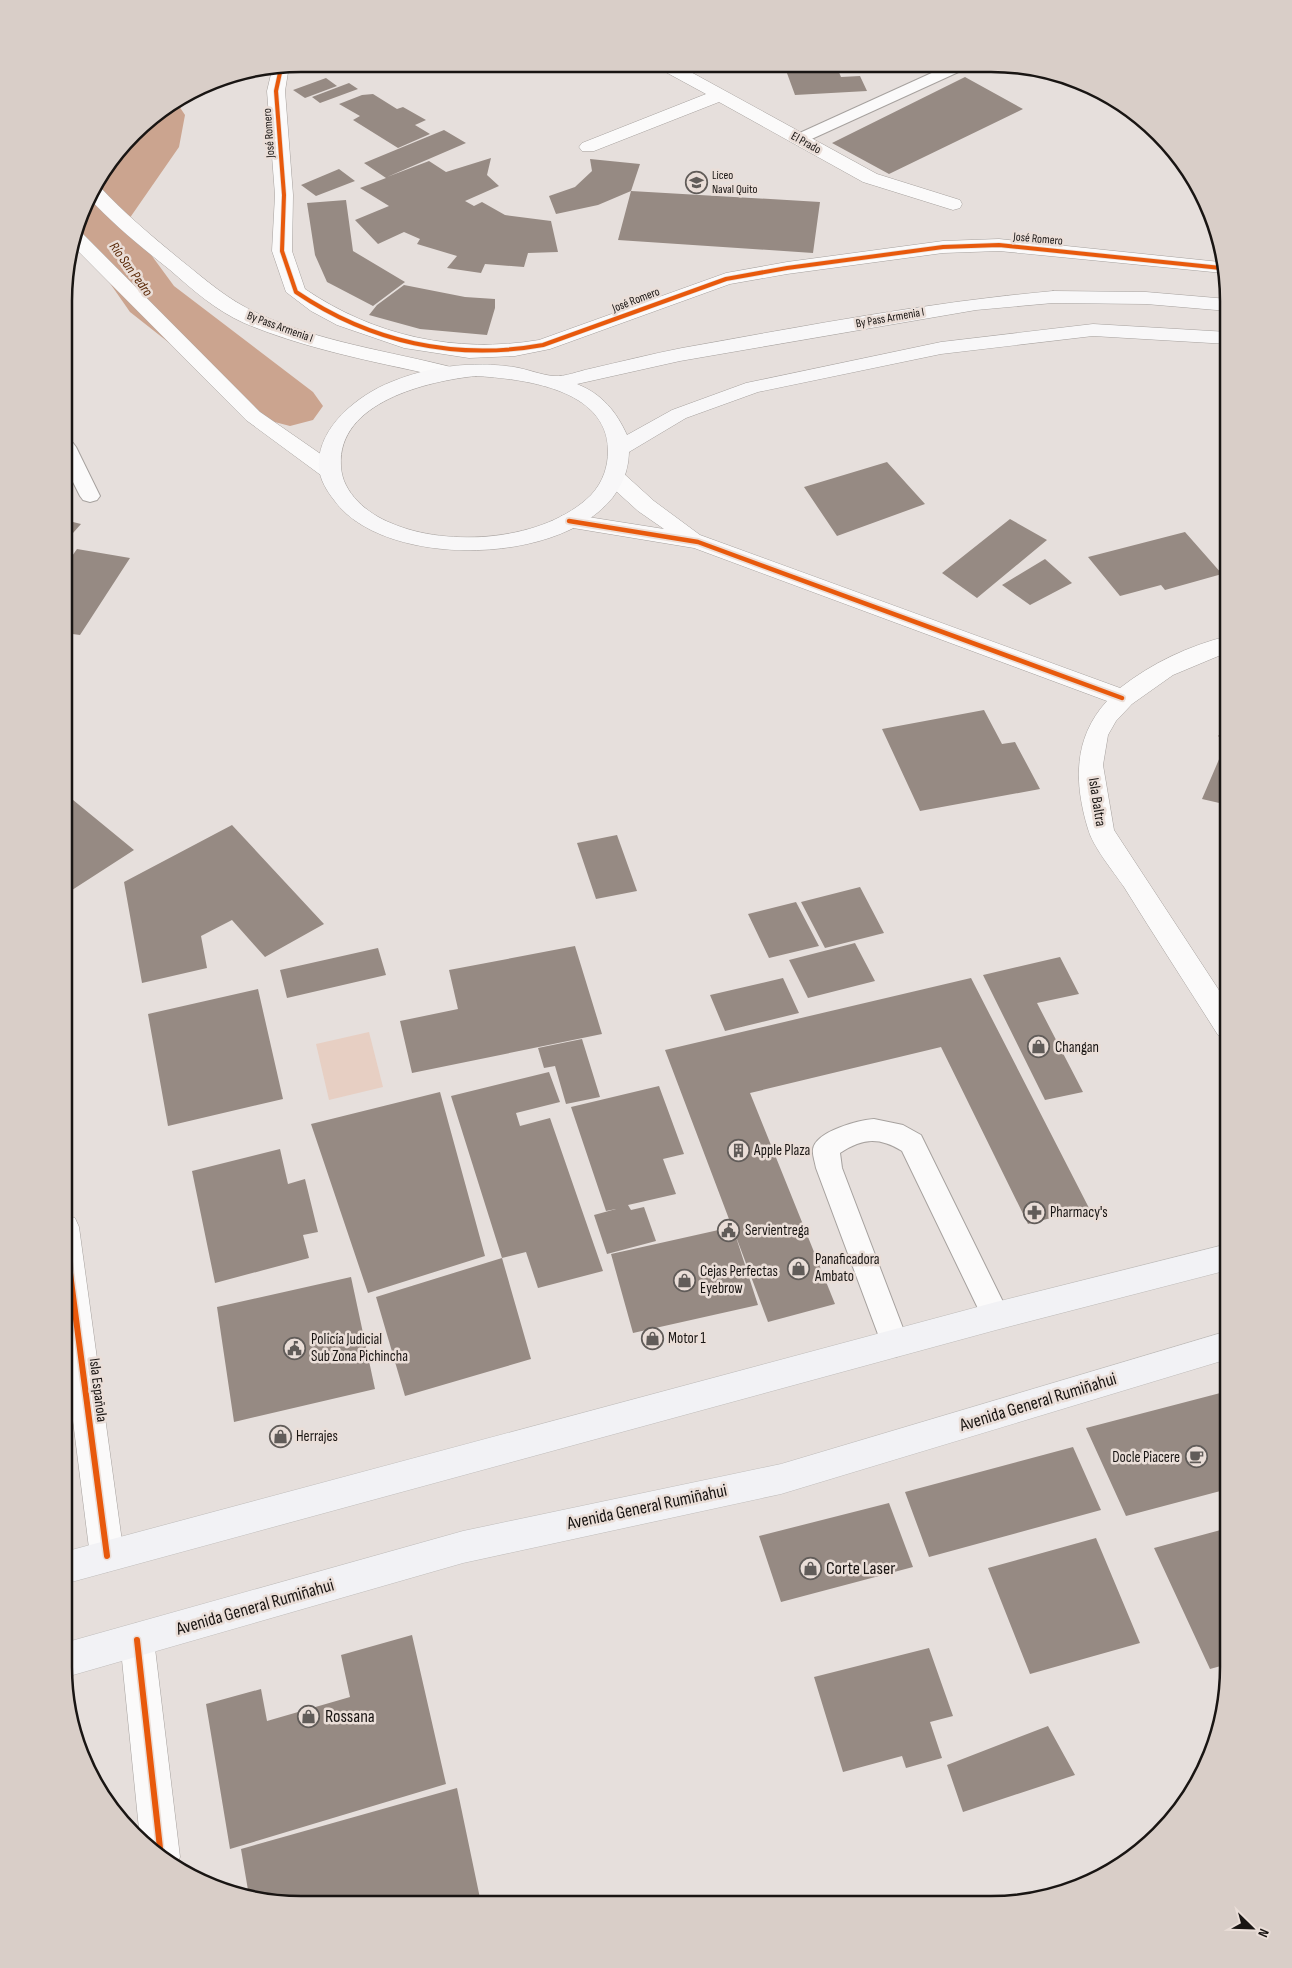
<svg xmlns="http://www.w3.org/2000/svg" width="1292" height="1968" font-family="'Sofia Sans Condensed',sans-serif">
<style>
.green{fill:#e7cfc3}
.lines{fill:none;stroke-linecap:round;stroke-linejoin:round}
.river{fill:#cba48f;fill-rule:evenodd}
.building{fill:#968a83}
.service-casing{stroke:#a6a19e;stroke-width:2}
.minor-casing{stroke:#a6a19e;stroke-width:1}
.tertiary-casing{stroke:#a6a19e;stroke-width:1}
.secondary-casing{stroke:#a6a19e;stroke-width:1}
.trunk-casing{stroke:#bfbcba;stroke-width:1}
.service{fill:#fbfafa;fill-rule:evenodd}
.minor{fill:#fbfafa;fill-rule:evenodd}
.tertiary{fill:#fbfafa;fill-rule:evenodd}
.secondary{fill:#f8f7f8;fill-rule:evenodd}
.trunk{fill:#f2f2f5;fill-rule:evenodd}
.cycleway-far2-casing{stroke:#eaded8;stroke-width:5.5}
.cycleway-far1-casing{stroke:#eaded8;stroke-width:8}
.cycleway-casing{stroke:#eaded8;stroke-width:9}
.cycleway-far2{stroke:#e8590c;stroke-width:4}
.cycleway-far1{stroke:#e8590c;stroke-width:4.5}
.cycleway{stroke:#e8590c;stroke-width:6}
.labels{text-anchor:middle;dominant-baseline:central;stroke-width:5;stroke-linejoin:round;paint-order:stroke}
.far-street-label{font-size:12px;fill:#191513;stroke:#eaded8}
.far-poi-label{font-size:12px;fill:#191513;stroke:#eaded8;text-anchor:start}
.far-water-label{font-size:14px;font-style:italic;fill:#582604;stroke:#eaded8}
.street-label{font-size:15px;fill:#191513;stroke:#eaded8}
.poi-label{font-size:15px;fill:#191513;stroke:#eaded8;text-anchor:start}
.near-street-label{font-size:18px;fill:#191513;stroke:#eaded8}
.near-poi-label{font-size:18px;fill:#191513;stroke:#eaded8;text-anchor:start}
.rim{fill:none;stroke:#191513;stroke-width:2.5}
</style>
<rect width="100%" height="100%" fill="#e6dfdc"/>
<!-- green -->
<path class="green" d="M 369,1032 L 383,1087 L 329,1100 L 316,1044 Z"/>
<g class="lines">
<!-- river -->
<path class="river" d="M 177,103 L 185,115 L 179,147 L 127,222 L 174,286 L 313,392 L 323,406 L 313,420 L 290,426 L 267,420 L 130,312 L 77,236 L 88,196 L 145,123 Z"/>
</g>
<!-- building -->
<path class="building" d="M 784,65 L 836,65 L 841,77 L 860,76 L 867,91 L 795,95 Z
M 965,77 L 1023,109 L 889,174 L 832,143 Z
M 326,78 L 337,86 L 305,98 L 293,90 Z
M 349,83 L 358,89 L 320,103 L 312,97 Z
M 373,94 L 397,109 L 403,107 L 426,120 L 415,125 L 430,134 L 398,148 L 353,120 L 360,116 L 339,104 L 362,95 Z
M 444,130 L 466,143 L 387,177 L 429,161 L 446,172 L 491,158 L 487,175 L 499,186 L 465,201 L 474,206 L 482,202 L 505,215 L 551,221 L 558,252 L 528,253 L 524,267 L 485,264 L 481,273 L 447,268 L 457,256 L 417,244 L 420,239 L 404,232 L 378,244 L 355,220 L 389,206 L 360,188 L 386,178 L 364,163 Z
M 590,159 L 640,164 L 631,191 L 598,205 L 556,214 L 549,196 L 575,187 L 592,171 Z
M 339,169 L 355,181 L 316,196 L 301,185 Z
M 631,191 L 820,202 L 813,253 L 618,240 Z
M 346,200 L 353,251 L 405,282 L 373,306 L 327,282 L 315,255 L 307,203 Z
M 404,285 L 465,297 L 495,299 L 495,308 L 487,335 L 420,329 L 369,315 L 377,305 Z
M 887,462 L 925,504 L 837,536 L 804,487 Z
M 1010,519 L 1047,540 L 977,598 L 942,573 Z
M 65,520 L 81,524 L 65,542 Z
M 1185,532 L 1222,574 L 1165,590 L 1161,585 L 1120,596 L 1088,557 Z
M 77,549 L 130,558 L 80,635 L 65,633 L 65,566 Z
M 1045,559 L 1072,583 L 1030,605 L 1002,585 Z
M 984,710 L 1002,744 L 1015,742 L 1040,789 L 920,811 L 882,729 Z
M 1228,725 L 1228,805 L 1202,799 L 1226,743 L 1218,736 Z
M 67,795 L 134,850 L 69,892 L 65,888 L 65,796 Z
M 232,825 L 324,924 L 265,957 L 232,920 L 201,936 L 207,968 L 142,983 L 124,882 Z
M 617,835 L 637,891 L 596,899 L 577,843 Z
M 860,887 L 884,933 L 825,948 L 801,902 Z
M 796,902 L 819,946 L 769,958 L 748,914 Z
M 855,943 L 875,981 L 808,998 L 789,960 Z
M 575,946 L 602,1034 L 412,1073 L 400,1021 L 458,1009 L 449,970 Z
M 378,948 L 386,975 L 287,998 L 280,970 Z
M 1060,957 L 1079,994 L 1037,1003 L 1083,1092 L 1045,1100 L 983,975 Z
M 783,978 L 799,1013 L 725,1031 L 710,995 Z
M 971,978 L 1089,1208 L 1028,1224 L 941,1047 L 750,1093 L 835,1304 L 768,1322 L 735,1234 L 758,1305 L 633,1333 L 611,1254 L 732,1227 L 665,1050 Z
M 258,989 L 283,1099 L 168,1126 L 148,1014 Z
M 582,1039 L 600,1097 L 566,1104 L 555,1066 L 544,1068 L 538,1048 Z
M 549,1072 L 560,1102 L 516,1113 L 520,1126 L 550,1118 L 603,1271 L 538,1288 L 526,1252 L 502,1258 L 451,1096 Z
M 659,1086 L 684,1154 L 663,1159 L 676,1194 L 628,1205 L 631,1210 L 644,1207 L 656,1241 L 607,1254 L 594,1215 L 616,1209 L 606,1211 L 571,1107 Z
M 440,1092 L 485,1256 L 368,1293 L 311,1124 Z
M 280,1149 L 288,1184 L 305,1179 L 318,1232 L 303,1235 L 309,1258 L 215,1283 L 192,1171 Z
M 502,1258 L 531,1359 L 405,1396 L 376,1297 Z
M 351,1277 L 375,1389 L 234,1422 L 217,1307 Z
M 1228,1391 L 1228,1489 L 1126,1516 L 1086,1428 Z
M 1073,1447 L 1101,1510 L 929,1557 L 905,1492 Z
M 889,1503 L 913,1567 L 781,1602 L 759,1536 Z
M 1228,1528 L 1228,1664 L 1210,1669 L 1154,1548 Z
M 1096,1538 L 1140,1643 L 1030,1674 L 988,1568 Z
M 412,1635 L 446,1784 L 230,1849 L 206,1704 L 261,1689 L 267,1721 L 350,1697 L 341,1655 Z
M 929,1648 L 953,1716 L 930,1722 L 942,1758 L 906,1768 L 902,1756 L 843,1772 L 814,1677 Z
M 1048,1726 L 1075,1775 L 963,1812 L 947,1765 Z
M 457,1788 L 481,1903 L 271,1902 L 249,1896 L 241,1849 Z"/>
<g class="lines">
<defs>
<path id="service" d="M 947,66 L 967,66 L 965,69 L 805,142 L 799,144 L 791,139 L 793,136 Z
M 66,441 L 73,443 L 76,447 L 100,496 L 97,500 L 90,502 L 83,500 L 80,496 L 65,466 Z
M 874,1119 L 903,1125 L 921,1135 L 1010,1316 L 1006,1325 L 996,1328 L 986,1325 L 902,1151 C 879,1137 863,1138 840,1153 L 842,1168 L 909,1344 L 905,1353 L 895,1357 L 885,1353 L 816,1168 C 815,1162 812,1154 813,1149 C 816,1131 859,1120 874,1119 Z"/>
<path id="minor" d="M 657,65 L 678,65 L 877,174 L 960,200 L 962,204 L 960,208 L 953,210 L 863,182 L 719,102 L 594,151 L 582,151 L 579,147 L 582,143 L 706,94 L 660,69 Z
M 289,66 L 285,91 L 293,195 L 292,251 L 305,289 C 374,336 456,354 539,340 L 726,273 L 787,262 L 943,241 L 999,239 L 1220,262 L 1223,273 L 999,251 L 943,253 L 787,274 L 730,284 L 550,349 L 515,356 L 469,358 L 404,348 L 337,325 L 311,311 L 286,292 L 272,251 L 275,195 L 267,91 L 272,70 Z
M 614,470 L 622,472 L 654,501 L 700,535 L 1120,688 C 1152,663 1188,646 1228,636 L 1228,652 L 1173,675 L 1132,704 L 1116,721 L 1108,735 L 1103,765 L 1114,830 L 1228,1004 L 1228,1038 L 1218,1035 C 1187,986 1155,937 1124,887 C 1113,871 1093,847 1088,829 C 1074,783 1073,738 1107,701 L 694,548 L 561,526 L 558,521 L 561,516 L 569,514 L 664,529 L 638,511 L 606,482 L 603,477 L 606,472 Z
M 64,1214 L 75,1218 L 79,1227 L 124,1556 L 119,1567 L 107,1572 L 95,1567 L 90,1556 L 64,1349 Z
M 137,1623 L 149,1628 L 154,1640 L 180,1857 L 176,1866 L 157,1855 L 140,1839 L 120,1640 L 125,1628 Z"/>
<path id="tertiary" d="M 96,186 L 100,187 C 125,214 153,237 182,261 C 206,280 228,300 257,313 C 319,342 389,351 455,368 L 458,372 L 455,376 L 448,378 C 380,363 308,350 244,323 C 215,310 193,290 170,270 C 141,247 113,224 88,197 Z
M 77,233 L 83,234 L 260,412 L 338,466 L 341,471 L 338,476 L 330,478 L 322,476 L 246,420 L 73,246 Z"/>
<path id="secondary" d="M 1053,291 L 1146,292 L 1228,299 L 1228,311 L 1146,304 L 1053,303 L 976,310 L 680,361 L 577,384 C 602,394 616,411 627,435 L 672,410 L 746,383 L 941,342 L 1093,324 L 1228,332 L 1228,344 L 1093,336 L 941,354 L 758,392 L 686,418 L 629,452 C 627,565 390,580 334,500 C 327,491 320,480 319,468 C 316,428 358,395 391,382 C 430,366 472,361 514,367 C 527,369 541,375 554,376 C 565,377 579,371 589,369 C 620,362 651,354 682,348 C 805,326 929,302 1053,291 ZM 476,376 C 522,379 607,388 608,450 C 608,467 603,482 591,495 C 545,541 448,548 391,523 C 368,514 342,493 341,466 C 337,402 428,381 476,376 Z"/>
<path id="trunk" d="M 1228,1244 L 1228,1270 L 996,1330 L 64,1584 L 64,1552 L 996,1302 Z
M 1228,1331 L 1228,1359 L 781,1494 L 463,1563 L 66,1677 L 64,1643 L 463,1531 L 781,1464 Z"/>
</defs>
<!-- service casing -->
<use href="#service" class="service-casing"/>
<!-- minor casing -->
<use href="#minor" class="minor-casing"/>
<!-- tertiary casing -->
<use href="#tertiary" class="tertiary-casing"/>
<!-- secondary casing -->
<use href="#secondary" class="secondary-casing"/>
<!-- trunk casing -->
<use href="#trunk" class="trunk-casing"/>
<!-- service -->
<use href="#service" class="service"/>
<!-- minor -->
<use href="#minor" class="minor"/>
<!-- tertiary -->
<use href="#tertiary" class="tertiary"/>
<!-- secondary -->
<use href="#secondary" class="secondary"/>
<!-- trunk -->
<use href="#trunk" class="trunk"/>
<defs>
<path id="cycleway-far2" d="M 281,68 L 276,91 L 284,195 L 282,251 L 296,292 C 370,342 455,361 543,345 L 726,279 L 787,268 L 943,247 L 999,245 L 1221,268"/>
<path id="cycleway-far1" d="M 569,521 L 698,542 L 1122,698"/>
<path id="cycleway" d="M 64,1227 L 107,1556
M 137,1640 L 161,1857"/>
</defs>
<!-- cycleway-far2 casing -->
<use href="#cycleway-far2" class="cycleway-far2-casing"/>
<!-- cycleway-far1 casing -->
<use href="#cycleway-far1" class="cycleway-far1-casing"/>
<!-- cycleway casing -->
<use href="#cycleway" class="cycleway-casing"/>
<!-- cycleway-far2 -->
<use href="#cycleway-far2" class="cycleway-far2"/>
<!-- cycleway-far1 -->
<use href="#cycleway-far1" class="cycleway-far1"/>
<!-- cycleway -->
<use href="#cycleway" class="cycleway"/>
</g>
<!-- icons -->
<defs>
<symbol id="school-ring" viewBox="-11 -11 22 22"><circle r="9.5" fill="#eaded8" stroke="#615c59" stroke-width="1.5"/><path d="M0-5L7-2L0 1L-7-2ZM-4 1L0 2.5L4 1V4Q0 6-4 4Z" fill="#615c59"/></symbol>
<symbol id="shop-ring" viewBox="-11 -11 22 22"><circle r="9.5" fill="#eaded8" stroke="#615c59" stroke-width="1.5"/><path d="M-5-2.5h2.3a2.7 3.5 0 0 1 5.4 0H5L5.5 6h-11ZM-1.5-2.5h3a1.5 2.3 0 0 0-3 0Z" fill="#615c59"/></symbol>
<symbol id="building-ring" viewBox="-11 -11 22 22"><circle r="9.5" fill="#eaded8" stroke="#615c59" stroke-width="1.5"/><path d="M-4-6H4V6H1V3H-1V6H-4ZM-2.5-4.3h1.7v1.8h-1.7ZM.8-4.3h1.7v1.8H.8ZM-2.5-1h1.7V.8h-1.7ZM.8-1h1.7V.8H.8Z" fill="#615c59"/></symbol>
<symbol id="pharmacy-ring" viewBox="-11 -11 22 22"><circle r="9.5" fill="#eaded8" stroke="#615c59" stroke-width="1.5"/><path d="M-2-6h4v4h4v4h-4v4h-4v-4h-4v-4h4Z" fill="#615c59"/></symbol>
<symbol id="civic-ring" viewBox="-11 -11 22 22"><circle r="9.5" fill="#eaded8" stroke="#615c59" stroke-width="1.5"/><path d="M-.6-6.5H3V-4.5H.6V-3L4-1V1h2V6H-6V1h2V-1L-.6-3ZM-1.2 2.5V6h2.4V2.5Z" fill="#615c59"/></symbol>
<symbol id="cafe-ring" viewBox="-11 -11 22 22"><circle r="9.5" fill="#eaded8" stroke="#615c59" stroke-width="1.5"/><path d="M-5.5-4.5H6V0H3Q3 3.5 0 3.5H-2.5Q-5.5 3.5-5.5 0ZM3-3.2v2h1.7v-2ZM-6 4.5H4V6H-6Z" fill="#615c59"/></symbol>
</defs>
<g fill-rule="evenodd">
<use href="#school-ring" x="684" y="170" width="25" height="25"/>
<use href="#shop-ring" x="1026" y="1034" width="25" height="25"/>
<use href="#building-ring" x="726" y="1138" width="25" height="25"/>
<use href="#pharmacy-ring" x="1022" y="1200" width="25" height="25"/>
<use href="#civic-ring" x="716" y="1218" width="25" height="25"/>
<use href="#shop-ring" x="786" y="1256" width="25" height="25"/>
<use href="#shop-ring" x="672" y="1268" width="25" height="25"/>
<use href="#shop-ring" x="640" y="1326" width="25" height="25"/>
<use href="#civic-ring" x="282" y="1336" width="25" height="25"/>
<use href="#shop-ring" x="268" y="1424" width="25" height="25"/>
<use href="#cafe-ring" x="1184" y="1444" width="25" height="25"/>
<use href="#shop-ring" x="798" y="1556" width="25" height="25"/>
<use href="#shop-ring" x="296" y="1704" width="25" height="25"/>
</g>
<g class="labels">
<!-- far-street labels -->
<g class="far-street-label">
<text transform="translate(269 133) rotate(-94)">José Romero</text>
<text transform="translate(806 143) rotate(29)">El Prado</text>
<text transform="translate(1038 239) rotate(5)">José Romero</text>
<text transform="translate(636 300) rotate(-21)">José Romero</text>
<text transform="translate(890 318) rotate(-10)">By Pass Armenia I</text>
<text transform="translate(280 327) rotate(20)">By Pass Armenia I</text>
</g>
<!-- far-poi labels -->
<g class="far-poi-label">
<text x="712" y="175">Liceo<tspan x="712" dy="14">Naval Quito</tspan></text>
</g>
<!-- far-water labels -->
<g class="far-water-label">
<text transform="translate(131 269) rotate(54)">Río San Pedro</text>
</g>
<!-- street labels -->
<g class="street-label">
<text transform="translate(1097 802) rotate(81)">Isla Baltra</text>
<text transform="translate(98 1390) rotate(83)">Isla Española</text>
</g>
<!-- poi labels -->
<g class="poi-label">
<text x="1055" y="1047">Changan</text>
<text x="754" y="1150">Apple Plaza</text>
<text x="1050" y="1212">Pharmacy's</text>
<text x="745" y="1230">Servientrega</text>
<text x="815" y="1259">Panaficadora<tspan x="815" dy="17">Ambato</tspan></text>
<text x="700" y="1271">Cejas Perfectas<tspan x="700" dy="17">Eyebrow</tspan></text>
<text x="668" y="1338">Motor 1</text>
<text x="311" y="1339">Policía Judicial<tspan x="311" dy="17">Sub Zona Pichincha</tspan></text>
<text x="296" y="1436">Herrajes</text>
<text x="1180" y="1457" text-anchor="end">Docle Piacere</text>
</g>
<!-- near-street labels -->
<g class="near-street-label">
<text transform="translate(1038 1402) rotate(-17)">Avenida General Rumiñahui</text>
<text transform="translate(647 1507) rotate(-12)">Avenida General Rumiñahui</text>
<text transform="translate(255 1607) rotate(-16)">Avenida General Rumiñahui</text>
</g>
<!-- near-poi labels -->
<g class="near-poi-label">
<text x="826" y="1568">Corte Laser</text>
<text x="325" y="1716">Rossana</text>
</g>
</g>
<!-- crop -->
<path d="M0 0H1292V1968H0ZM301 72H991A229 229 0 0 1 1220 301V1667A229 229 0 0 1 991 1896H301A229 229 0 0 1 72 1667V301A229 229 0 0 1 301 72Z" fill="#d9cec8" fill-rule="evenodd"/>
<path class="rim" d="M301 72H991A229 229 0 0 1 1220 301V1667A229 229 0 0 1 991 1896H301A229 229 0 0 1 72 1667V301A229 229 0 0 1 301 72Z"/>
<!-- north arrow -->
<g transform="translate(1252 1928) rotate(113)" stroke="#eaded8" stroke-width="4" paint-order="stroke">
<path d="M0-4L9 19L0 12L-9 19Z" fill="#191513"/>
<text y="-8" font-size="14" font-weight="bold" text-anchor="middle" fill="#191513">N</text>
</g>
</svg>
